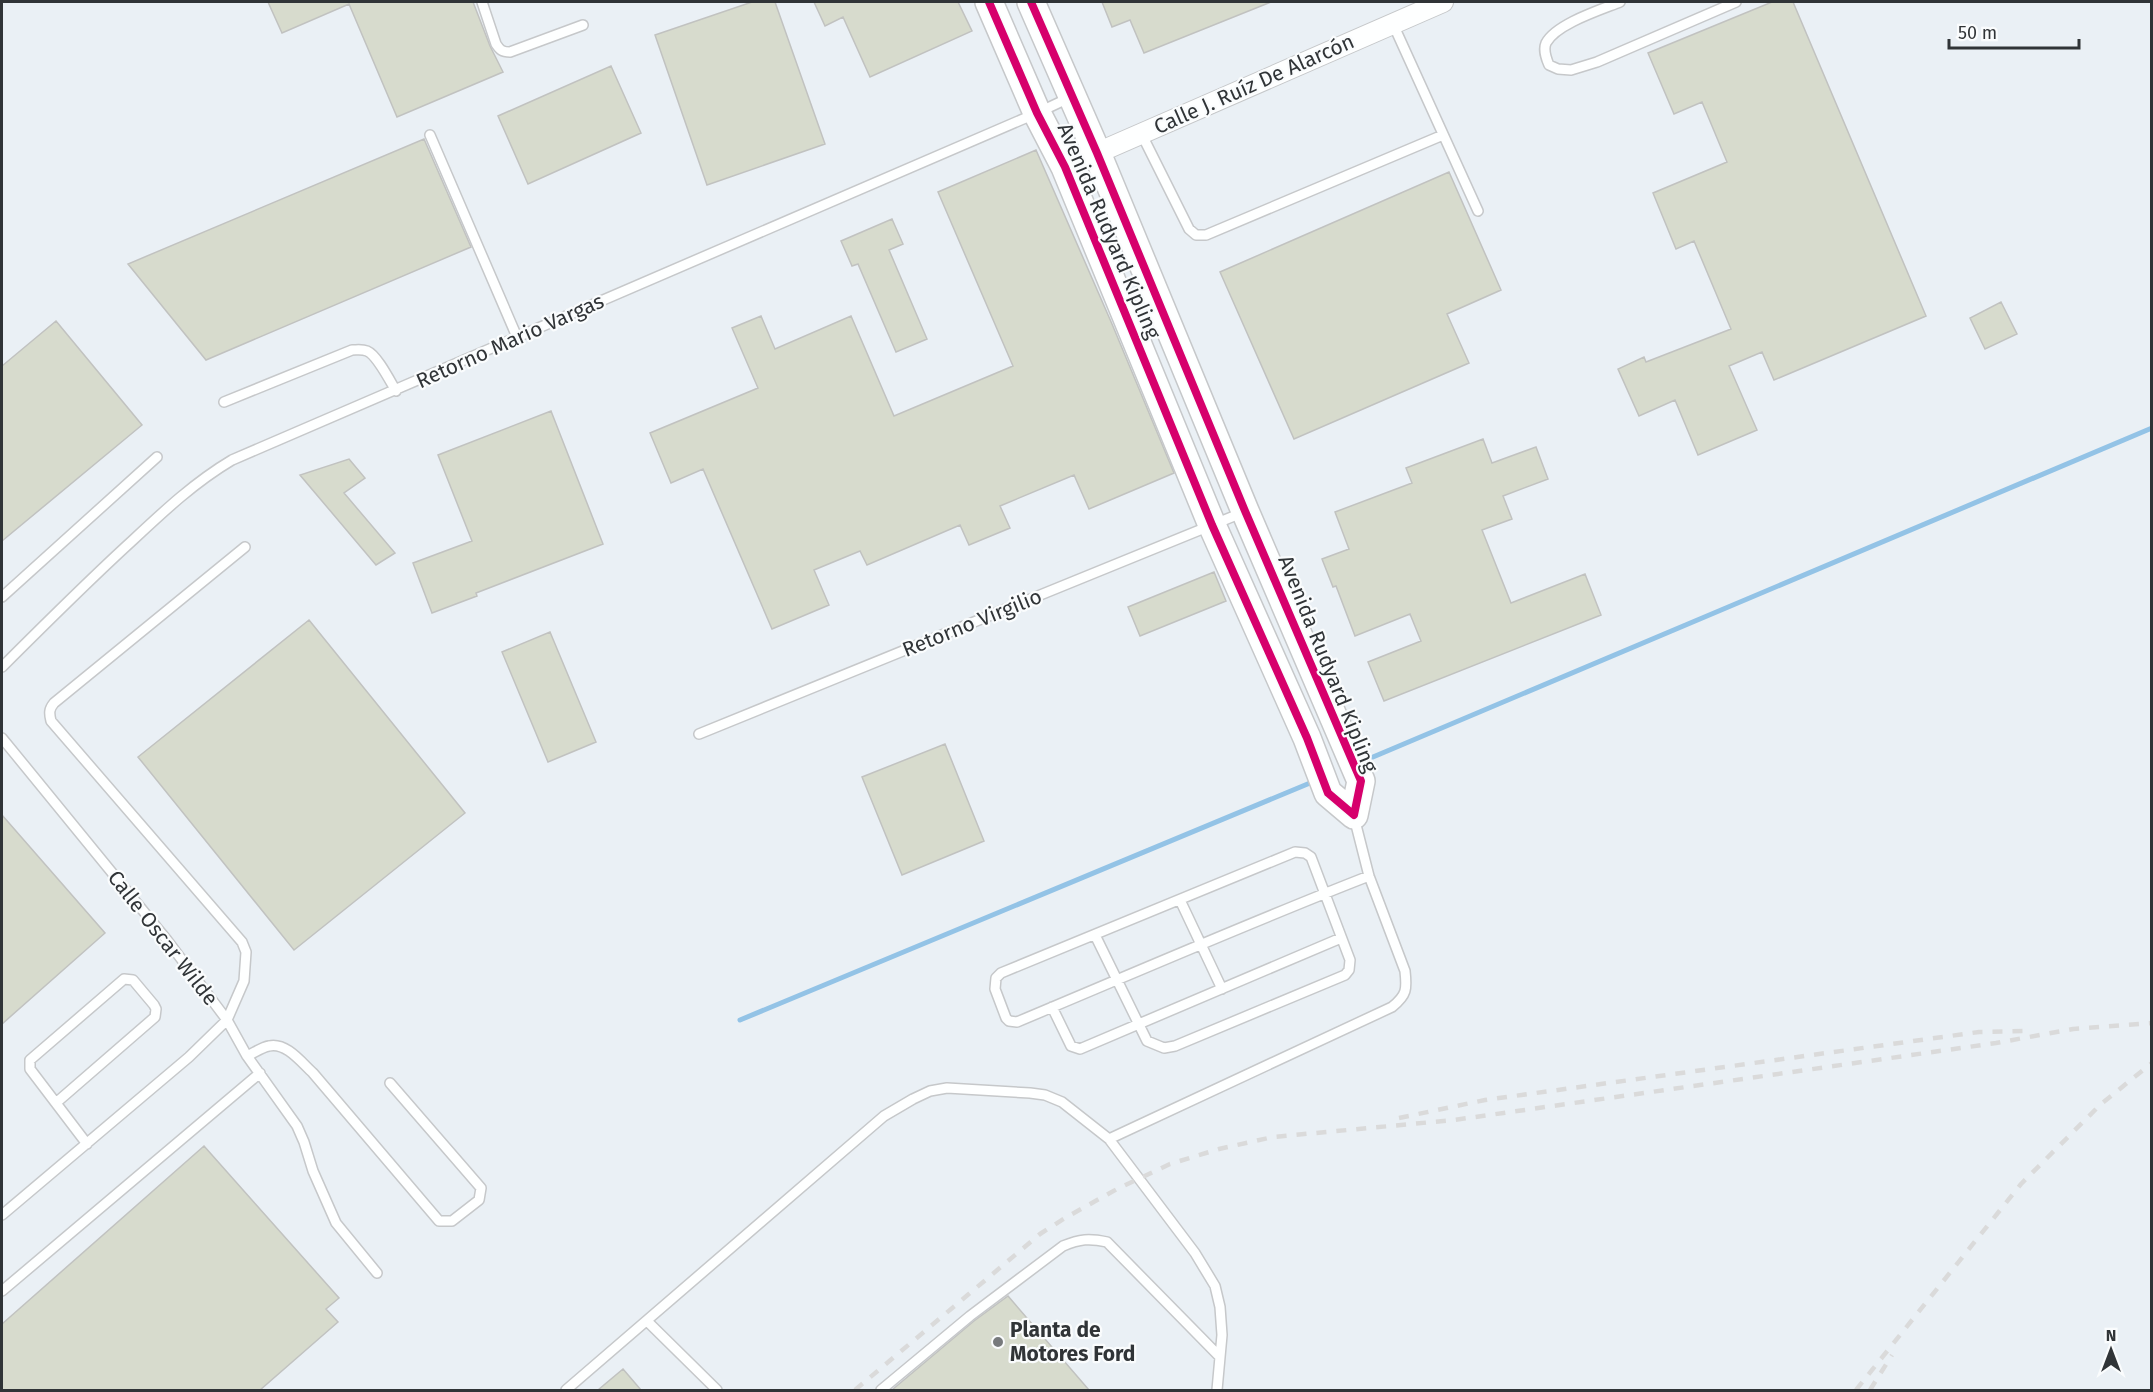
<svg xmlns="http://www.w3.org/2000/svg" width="2153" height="1392" font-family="'Fira Sans',sans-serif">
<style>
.built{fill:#eaf0f5}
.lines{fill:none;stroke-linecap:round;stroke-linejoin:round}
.stream{stroke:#93c3e6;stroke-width:5}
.building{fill:#d7dbcd;stroke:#c1c2c0;stroke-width:1.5}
.lane-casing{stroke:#c6c8ca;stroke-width:12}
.street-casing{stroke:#c6c8ca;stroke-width:22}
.secondary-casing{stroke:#c6c8ca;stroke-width:30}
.lane{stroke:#feffff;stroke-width:9}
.street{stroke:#feffff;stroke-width:20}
.secondary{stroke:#feffff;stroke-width:27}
.rail{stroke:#dadada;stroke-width:4.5;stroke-dasharray:10 10;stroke-linecap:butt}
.cycleway-casing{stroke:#fafcfd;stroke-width:11}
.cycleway{stroke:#d6006c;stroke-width:8}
.poi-dot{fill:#777a7c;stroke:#fafcfd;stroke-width:2}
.labels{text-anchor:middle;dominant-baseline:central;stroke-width:4.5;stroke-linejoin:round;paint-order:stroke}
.street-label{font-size:21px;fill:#303437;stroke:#fafcfd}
.poi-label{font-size:21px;font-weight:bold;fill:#303437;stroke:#fafcfd;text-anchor:start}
</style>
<rect width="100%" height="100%" fill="#fbfcfc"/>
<!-- built -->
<path class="built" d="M 2,2 L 2151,2 L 2151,1390 L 2,1390 Z"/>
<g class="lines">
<!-- stream -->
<path class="stream" d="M 1373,757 L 2152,428
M 740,1020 L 1310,783"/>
</g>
<!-- building -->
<path class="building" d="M 268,2 L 473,2 L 490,46 L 503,72 L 397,117 L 349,4 L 282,33 Z
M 752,2 L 775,2 L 825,144 L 707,185 L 655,35 Z
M 814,2 L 958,2 L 972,31 L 870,77 L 843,17 L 825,26 Z
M 1102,2 L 1271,2 L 1144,53 L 1130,20 L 1112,27 Z
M 1772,2 L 1793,2 L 1926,316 L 1774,380 L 1762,352 L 1729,366 L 1757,430 L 1698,455 L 1675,400 L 1639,416 L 1618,369 L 1644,357 L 1646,362 L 1731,329 L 1694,241 L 1676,249 L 1653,193 L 1727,162 L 1702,102 L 1674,114 L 1648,53 Z
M 611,66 L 641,133 L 528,184 L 498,116 Z
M 424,139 L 471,247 L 206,360 L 128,264 Z
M 1036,150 L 1112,324 L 1174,473 L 1089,509 L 1074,475 L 1000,506 L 1010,528 L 969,545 L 960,525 L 867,565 L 860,551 L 814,570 L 829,605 L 772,629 L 703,469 L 671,483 L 650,433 L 758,388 L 732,328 L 761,316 L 775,349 L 851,316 L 894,416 L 1013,366 L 938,192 Z
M 1449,172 L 1501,290 L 1447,314 L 1469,363 L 1294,439 L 1220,272 Z
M 892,219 L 903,244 L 889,250 L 927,339 L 896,352 L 858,264 L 852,266 L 841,241 Z
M 2001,302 L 2017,334 L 1985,349 L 1970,318 Z
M 56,321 L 142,425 L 2,541 L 2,366 Z
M 551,411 L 603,544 L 476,593 L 477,596 L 432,613 L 413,563 L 472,541 L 438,455 Z
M 1483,439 L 1492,463 L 1536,447 L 1548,479 L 1503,496 L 1512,519 L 1482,530 L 1511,603 L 1585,574 L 1601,615 L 1384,701 L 1368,662 L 1421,641 L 1410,614 L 1355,636 L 1336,586 L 1333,587 L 1322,559 L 1349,549 L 1335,512 L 1412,483 L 1406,468 Z
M 349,459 L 365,478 L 344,493 L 395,553 L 376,565 L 300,475 Z
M 1214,572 L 1226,601 L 1140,636 L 1128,607 Z
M 309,620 L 465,813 L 294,950 L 138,757 Z
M 550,632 L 596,742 L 548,762 L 502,652 Z
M 945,744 L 984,841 L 902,875 L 862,777 Z
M 2,815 L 105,933 L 2,1024 Z
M 204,1146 L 339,1298 L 326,1309 L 338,1322 L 260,1390 L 2,1390 L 2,1324 Z
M 1008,1296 L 1089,1390 L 892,1390 L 974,1321 Z
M 623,1369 L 641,1390 L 598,1390 Z"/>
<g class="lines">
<defs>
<path id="lane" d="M 482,2 L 496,44 C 500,50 502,52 510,52 L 583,25
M 1620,2 C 1600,10 1556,24 1546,43 C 1543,50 1546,58 1549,65 L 1558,69 L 1571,70 L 1597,62 L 1736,2
M 1393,24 L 1478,211
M 1141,133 L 1189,229 L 1196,235 L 1206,235 L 1443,135
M 430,135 L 517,337
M 224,402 L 352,350 C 357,350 362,349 367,351 C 377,355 390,381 396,391
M 2,597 L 157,457
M 2,667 C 45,624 88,581 133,540 C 165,510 195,482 232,460 L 1037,113 L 1071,97
M 699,734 L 1244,512
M 2,738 L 167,940 L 227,1020 L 247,1056 L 297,1126 L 304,1142 L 313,1171 L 336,1223 L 377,1273
M 1180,900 L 1222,989
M 1095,935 L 1147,1041 L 1164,1048 L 1175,1046 L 1345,975 L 1349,970 L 1350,960 L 1311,857 L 1305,853 L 1295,852 L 1001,973 L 996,978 L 995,989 L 1006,1018 L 1009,1021 L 1017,1022 C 1134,973 1251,922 1369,876
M 1052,1007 L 1071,1046 L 1080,1049 L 1341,938
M 247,1056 C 254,1053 262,1047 269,1046 C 286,1042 301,1062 313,1073 L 439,1221 L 452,1221 L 479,1200 L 481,1188 L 390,1083
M 57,1102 L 155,1017 L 156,1009 L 154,1005 L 133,980 L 124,979 L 30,1060 L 30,1069 L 87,1144
M 1109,1139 L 1392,1007 C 1407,995 1407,989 1405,971 L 1369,876 L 1354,817
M 2,1215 L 189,1057 L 227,1020 L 244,981 L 246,952 L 242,942 L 51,721 C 49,713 49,709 54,703 L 245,547
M 2,1291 L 260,1073
M 647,1321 L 717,1390
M 566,1390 L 884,1116 L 913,1099 L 930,1091 L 947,1088 L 1030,1093 L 1045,1095 L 1062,1102 L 1109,1139 L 1195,1253 L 1215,1286 L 1220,1307 L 1222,1335 L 1217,1390
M 881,1390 L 970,1316 L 1063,1246 C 1080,1239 1089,1238 1107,1242 L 1220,1357"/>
<path id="street" d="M 1065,167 L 1443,2"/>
<path id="secondary" d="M 989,2 L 1037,113 L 1065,167 L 1212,525 L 1307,738 L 1328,793 L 1354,815 L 1361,781 L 1245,511 L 1097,153 L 1031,2"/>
</defs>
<!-- lane casing -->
<use href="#lane" class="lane-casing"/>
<!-- street casing -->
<use href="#street" class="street-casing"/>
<!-- secondary casing -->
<use href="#secondary" class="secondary-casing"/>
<!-- lane -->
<use href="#lane" class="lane"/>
<!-- street -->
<use href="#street" class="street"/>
<!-- secondary -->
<use href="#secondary" class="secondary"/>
<!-- rail -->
<path class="rail" d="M 1399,1118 L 1485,1100 L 1979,1032 L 2026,1031
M 855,1390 L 1040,1234 L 1065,1218 L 1117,1189 L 1170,1164 L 1219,1149 L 1273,1137 L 1454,1120 L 1996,1043 L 2073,1029 L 2152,1023
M 1856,1390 L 2021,1184 L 2101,1104 L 2152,1063
M 1870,1390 L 1892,1355"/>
<defs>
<path id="cycleway" d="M 989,2 L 1037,113 L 1065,167 L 1212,525 L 1307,738 L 1328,793 L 1354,815 L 1361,781 L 1245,511 L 1097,153 L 1031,2"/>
</defs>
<!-- cycleway casing -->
<use href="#cycleway" class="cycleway-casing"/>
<!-- cycleway -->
<use href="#cycleway" class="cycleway"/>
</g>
<!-- markers -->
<circle class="poi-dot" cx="998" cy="1342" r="6"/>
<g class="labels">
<!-- street labels -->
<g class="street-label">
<text transform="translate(1254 84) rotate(-24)">Calle J. Ruíz De Alarcón</text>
<text transform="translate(1109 231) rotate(67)">Avenida Rudyard Kipling</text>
<text transform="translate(510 341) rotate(-24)">Retorno Mario Vargas</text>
<text transform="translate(972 623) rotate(-22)">Retorno Virgilio</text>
<text transform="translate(1328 664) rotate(68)">Avenida Rudyard Kipling</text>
<text transform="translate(163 938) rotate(52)">Calle Oscar Wilde</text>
</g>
<!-- poi labels -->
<g class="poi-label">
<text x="1010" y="1330">Planta de<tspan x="1010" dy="24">Motores Ford</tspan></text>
</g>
</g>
<!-- border -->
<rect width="2153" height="1392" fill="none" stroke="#303437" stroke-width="6"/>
<!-- north arrow -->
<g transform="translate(2111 1350)" stroke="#fafcfd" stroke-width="4.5" paint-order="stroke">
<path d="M0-4.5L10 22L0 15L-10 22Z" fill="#303437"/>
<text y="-9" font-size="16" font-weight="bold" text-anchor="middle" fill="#303437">N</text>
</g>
<!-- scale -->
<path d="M1949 39v9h130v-9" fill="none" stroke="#303437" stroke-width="3"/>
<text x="1958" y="39" font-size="18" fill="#303437" stroke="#fafcfd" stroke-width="4.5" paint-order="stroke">50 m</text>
</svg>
